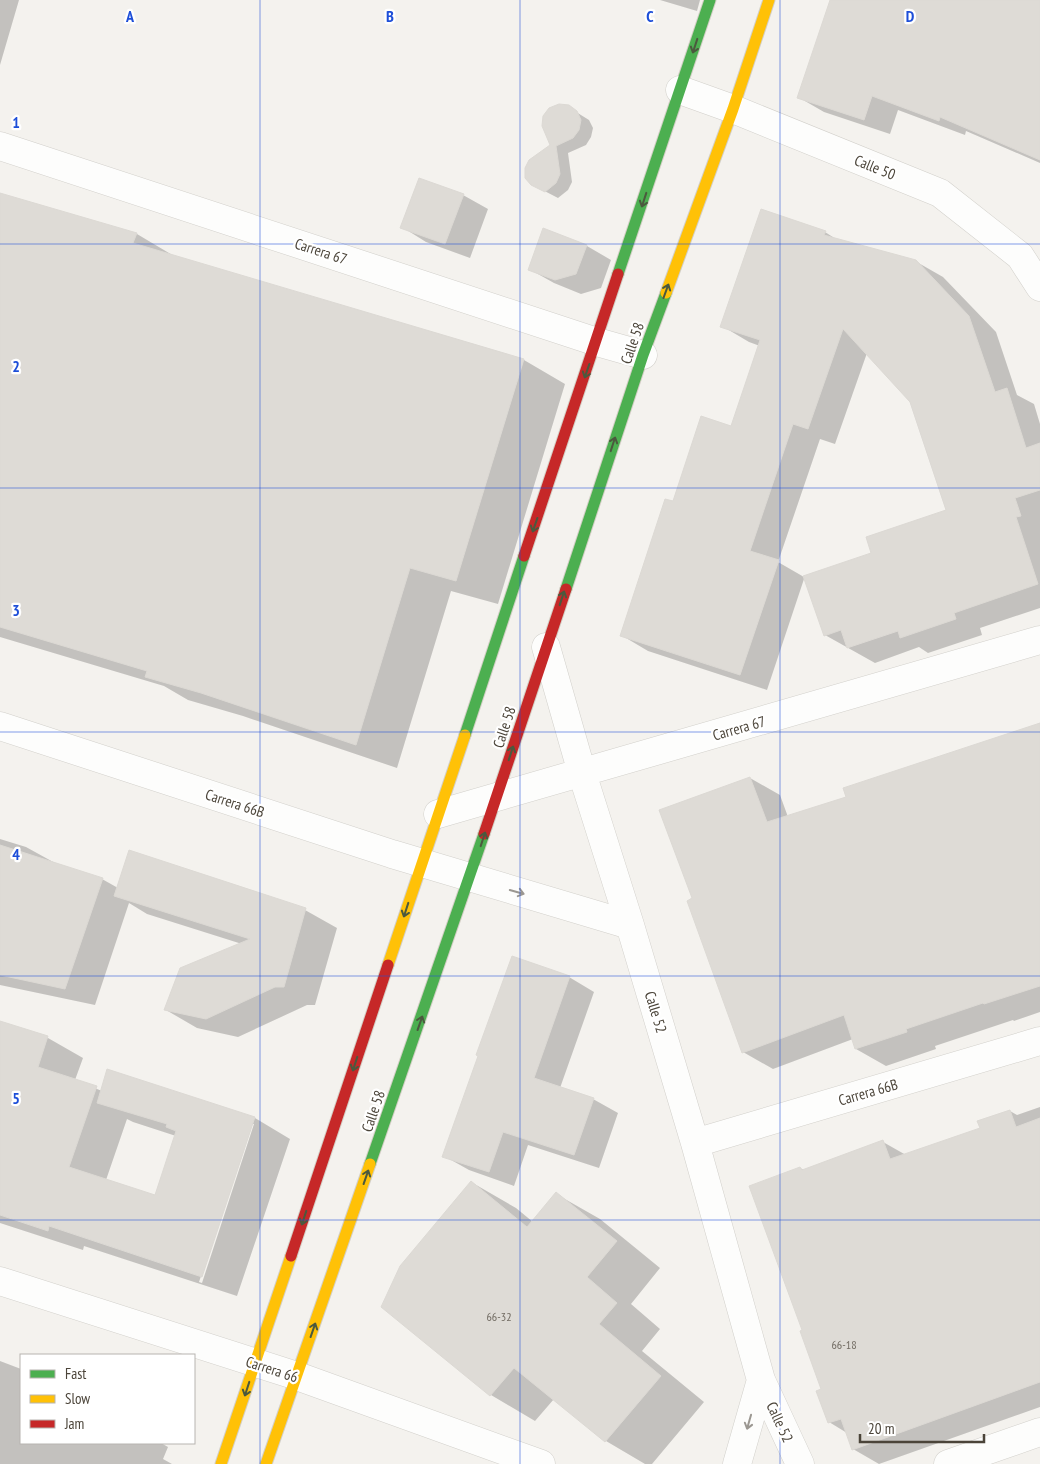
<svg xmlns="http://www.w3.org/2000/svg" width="1040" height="1464" font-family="'PT Sans Narrow',sans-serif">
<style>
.shadow{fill:#0003;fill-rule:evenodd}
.building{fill:#dedbd6;stroke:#dcd9d4}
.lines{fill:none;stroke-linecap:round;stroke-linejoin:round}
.street-casing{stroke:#d2d0cb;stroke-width:29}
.fast-casing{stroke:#d3cfc5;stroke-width:13}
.slow-casing{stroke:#d3cfc5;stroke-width:13}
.jam-casing{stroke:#d3cfc5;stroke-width:13}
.street{stroke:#fdfdfc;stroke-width:28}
.fast{stroke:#4caf50;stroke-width:11}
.slow{stroke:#ffc107;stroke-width:11}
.jam{stroke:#c62828;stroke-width:11}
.oneway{stroke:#4b593e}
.oneway2{stroke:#9b9791}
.grid{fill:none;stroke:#1d4ed8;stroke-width:1;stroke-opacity:0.55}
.labels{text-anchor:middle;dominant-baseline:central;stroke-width:4.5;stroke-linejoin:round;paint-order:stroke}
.number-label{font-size:12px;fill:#706a61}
.street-label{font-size:15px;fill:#4b4439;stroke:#fff}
.grid-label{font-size:16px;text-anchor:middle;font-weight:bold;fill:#1d4ed8;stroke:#fff;stroke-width:4.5;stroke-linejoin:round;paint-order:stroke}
</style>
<rect width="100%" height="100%" fill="#f4f2ee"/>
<!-- shadow -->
<path class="shadow" d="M 0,0 L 19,0 L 0,65 Z
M 660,0 L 700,0 L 697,11 Z
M 832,0 L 1040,0 L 1040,163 L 966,131 L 965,135 L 898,110 L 890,134 L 824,112 L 798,97 Z
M 568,107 L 589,120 L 593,128 L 591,137 L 586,145 L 568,153 L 572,182 L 568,190 L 558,198 L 531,184 L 551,146 Z
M 0,194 L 137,234 L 174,256 L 524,360 L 565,384 L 498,604 L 451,591 L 397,768 L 243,716 L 188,700 L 164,686 L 0,637 Z
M 463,195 L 488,209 L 470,258 L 426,242 L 402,227 Z
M 544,229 L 587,246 L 611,260 L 601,288 L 581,294 L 554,283 L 529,269 Z
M 825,232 L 839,241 L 915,261 L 943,277 L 996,332 L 1017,395 L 1034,404 L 1040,424 L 1040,608 L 980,628 L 982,635 L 928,653 L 919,647 L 875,663 L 825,635 L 805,576 L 767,690 L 648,651 L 621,635 L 674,503 L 732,427 L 760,346 L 749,342 L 722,326 ZM 867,353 L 911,402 L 947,511 L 873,554 L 804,577 L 778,562 L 820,439 L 835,444 Z
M 1040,726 L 1040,1012 L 1014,1021 L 1013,1020 L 935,1046 L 936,1049 L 886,1066 L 856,1049 L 853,1039 L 773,1069 L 743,1052 L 694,899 L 750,778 L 780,795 L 788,817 L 847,798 Z
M 0,839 L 26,847 L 55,863 L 102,879 L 118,888 L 305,910 L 337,928 L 315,1005 L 307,1005 L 238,1037 L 197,1028 L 166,1010 L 242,944 L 147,914 L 129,903 L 95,1005 L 0,985 Z
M 569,977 L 594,992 L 560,1088 L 593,1099 L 618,1113 L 599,1168 L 528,1145 L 514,1186 L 469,1170 L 444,1156 Z
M 0,1022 L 48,1038 L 83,1058 L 75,1080 L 102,1091 L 108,1071 L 255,1118 L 290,1139 L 237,1296 L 84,1246 L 83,1250 L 0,1223 ZM 127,1119 L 133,1122 L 176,1136 L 156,1196 L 106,1180 ZM 252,1124 L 254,1124 L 202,1283 L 199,1282 Z
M 1040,1107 L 1040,1407 L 879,1464 L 853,1449 L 847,1433 L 829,1422 L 823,1390 L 803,1331 L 800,1168 L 804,1170 L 883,1142 L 906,1155 L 981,1129 L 1010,1111 L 1017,1115 Z
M 471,1182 L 516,1208 L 533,1222 L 556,1194 L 600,1219 L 660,1268 L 631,1304 L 660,1329 L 642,1351 L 704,1402 L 652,1464 L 645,1464 L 606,1441 L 554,1399 L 535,1421 L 491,1395 L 382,1306 Z
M 0,1361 L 21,1369 L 21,1443 L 161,1443 L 168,1447 L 163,1459 L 172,1464 L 0,1464 Z"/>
<!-- building -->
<path class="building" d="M 830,0 L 1040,0 L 1040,160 L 940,117 L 939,121 L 872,96 L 864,120 L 797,98 Z
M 559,104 L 569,105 L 577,111 L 581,120 L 579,130 L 573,138 L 556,146 L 560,174 L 556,183 L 545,192 L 531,185 L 525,178 L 525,168 L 529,160 L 550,145 L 542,126 L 543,116 L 549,108 Z
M 419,178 L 464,194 L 445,244 L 400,228 Z
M 0,193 L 137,233 L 133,243 L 524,359 L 456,581 L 410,568 L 356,745 L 201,693 L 145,677 L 147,671 L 0,627 Z
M 761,209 L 826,231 L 824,235 L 916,260 L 969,316 L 995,392 L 1007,388 L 1026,448 L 1040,443 L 1040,490 L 1015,498 L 1021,516 L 1016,517 L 1038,584 L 954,613 L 956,619 L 900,638 L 898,631 L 847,648 L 841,630 L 824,636 L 803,576 L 871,553 L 866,537 L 946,510 L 910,402 L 843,329 L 808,429 L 793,424 L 750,551 L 779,560 L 740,675 L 620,636 L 665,499 L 673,501 L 701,416 L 731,426 L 760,340 L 720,327 Z
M 543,228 L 587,245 L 576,274 L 555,280 L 528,270 Z
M 1040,723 L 1040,986 L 984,1004 L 983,1003 L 906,1029 L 907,1032 L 855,1049 L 844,1015 L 742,1053 L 687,901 L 692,898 L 659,810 L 750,777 L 767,822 L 846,797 L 843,788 Z
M 0,845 L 103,878 L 65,989 L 0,975 Z
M 129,850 L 306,908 L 284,987 L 275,987 L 206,1019 L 164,1010 L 180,968 L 250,939 L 114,896 Z
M 512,956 L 570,976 L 534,1078 L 594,1098 L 574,1155 L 503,1132 L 489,1172 L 442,1157 L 478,1056 L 476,1055 Z
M 0,1021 L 48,1036 L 38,1067 L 97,1086 L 69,1167 L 155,1195 L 176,1131 L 166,1127 L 167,1124 L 97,1103 L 107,1069 L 255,1117 L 202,1277 L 49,1226 L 48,1231 L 0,1215 Z
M 1010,1110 L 1016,1127 L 1040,1118 L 1040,1382 L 852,1450 L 841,1419 L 828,1423 L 816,1391 L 821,1389 L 800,1331 L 802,1330 L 749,1186 L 800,1167 L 802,1170 L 883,1140 L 890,1159 L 980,1128 L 977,1121 Z
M 471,1181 L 527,1227 L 556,1192 L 617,1241 L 587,1277 L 617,1303 L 599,1324 L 661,1376 L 605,1442 L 514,1368 L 490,1396 L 381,1307 L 400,1266 Z"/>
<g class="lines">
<defs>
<path id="street" d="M 680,90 L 733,109 L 940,193 L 1020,256 L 1040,287
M 0,146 L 597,342 L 643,355
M 546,647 L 582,773 L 630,925 L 695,1143 L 761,1380 L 800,1464
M 0,726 L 392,854 L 630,925
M 438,814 L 1040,640
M 695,1143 L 1040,1041
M 0,1281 L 297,1376 L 541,1464
M 737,1464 L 761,1380
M 948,1464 L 1040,1432"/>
<path id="fast" d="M 618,274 L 710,0
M 566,589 L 643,355 L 666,293
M 465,735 L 524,556
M 370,1164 L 484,834"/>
<path id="slow" d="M 666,293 L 733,109 L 769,0
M 388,965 L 465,735
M 221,1464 L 291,1256
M 266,1464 L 370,1164"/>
<path id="jam" d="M 524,556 L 618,274
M 484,834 L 566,589
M 291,1256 L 388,965"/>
</defs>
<!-- street casing -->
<use href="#street" class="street-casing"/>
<!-- fast casing -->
<use href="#fast" class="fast-casing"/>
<!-- slow casing -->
<use href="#slow" class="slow-casing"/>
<!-- jam casing -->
<use href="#jam" class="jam-casing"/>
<!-- street -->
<use href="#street" class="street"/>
<!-- fast -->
<use href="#fast" class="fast"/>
<!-- slow -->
<use href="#slow" class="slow"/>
<!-- jam -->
<use href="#jam" class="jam"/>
</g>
<!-- one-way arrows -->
<defs><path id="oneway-shaft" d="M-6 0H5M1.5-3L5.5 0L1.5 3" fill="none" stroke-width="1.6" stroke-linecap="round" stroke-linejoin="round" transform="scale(1.25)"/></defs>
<g class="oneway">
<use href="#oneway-shaft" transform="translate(695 46) rotate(108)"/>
<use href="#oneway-shaft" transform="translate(644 200) rotate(108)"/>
<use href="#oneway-shaft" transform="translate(666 291) rotate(-70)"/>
<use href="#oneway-shaft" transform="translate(587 371) rotate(109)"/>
<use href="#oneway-shaft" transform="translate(613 444) rotate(-72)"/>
<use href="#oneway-shaft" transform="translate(535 525) rotate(109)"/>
<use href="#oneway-shaft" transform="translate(562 598) rotate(-72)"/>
<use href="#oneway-shaft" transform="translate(511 753) rotate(-72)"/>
<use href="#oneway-shaft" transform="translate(483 839) rotate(-72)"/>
<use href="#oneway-shaft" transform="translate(406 910) rotate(108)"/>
<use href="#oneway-shaft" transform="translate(420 1023) rotate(-71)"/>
<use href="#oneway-shaft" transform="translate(355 1064) rotate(108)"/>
<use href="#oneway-shaft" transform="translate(366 1177) rotate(-71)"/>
<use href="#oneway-shaft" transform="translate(304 1218) rotate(108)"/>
<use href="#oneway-shaft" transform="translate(313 1330) rotate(-71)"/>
<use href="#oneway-shaft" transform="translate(247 1389) rotate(108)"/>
</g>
<g class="oneway2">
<use href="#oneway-shaft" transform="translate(517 892) rotate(16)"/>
<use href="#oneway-shaft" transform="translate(749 1422) rotate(106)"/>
</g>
<!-- grid -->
<path class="grid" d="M 260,0 L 260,1464M 520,0 L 520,1464M 780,0 L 780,1464M 0,244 L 1040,244M 0,488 L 1040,488M 0,732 L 1040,732M 0,976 L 1040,976M 0,1220 L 1040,1220"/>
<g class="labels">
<!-- number labels -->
<g class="number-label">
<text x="499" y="1316">66-32</text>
<text x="844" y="1344">66-18</text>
</g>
<!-- street labels -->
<g class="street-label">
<text transform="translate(875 167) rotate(22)">Calle 50</text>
<text transform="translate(321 251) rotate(18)">Carrera 67</text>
<text transform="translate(632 343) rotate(-71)">Calle 58</text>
<text transform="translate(504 727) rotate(-72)">Calle 58</text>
<text transform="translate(739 728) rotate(-16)">Carrera 67</text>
<text transform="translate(235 803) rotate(18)">Carrera 66B</text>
<text transform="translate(656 1012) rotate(73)">Calle 52</text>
<text transform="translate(868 1092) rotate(-16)">Carrera 66B</text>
<text transform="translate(373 1111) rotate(-71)">Calle 58</text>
<text transform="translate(272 1369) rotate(18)">Carrera 66</text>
<text transform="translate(780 1422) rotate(65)">Calle 52</text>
</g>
</g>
<g class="grid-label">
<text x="130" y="22">A</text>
<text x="390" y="22">B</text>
<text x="650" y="22">C</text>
<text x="910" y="22">D</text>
<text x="16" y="128">1</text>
<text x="16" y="372">2</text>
<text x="16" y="616">3</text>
<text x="16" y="860">4</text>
<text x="16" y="1104">5</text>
</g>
<!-- legend -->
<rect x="20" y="1354" width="175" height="90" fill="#ffffff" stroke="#b7b4b0"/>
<rect x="30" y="1370" width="25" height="8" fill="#4caf50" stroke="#b7b4b0"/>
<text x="65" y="1379" font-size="15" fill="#4b4439">Fast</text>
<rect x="30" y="1395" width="25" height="8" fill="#ffc107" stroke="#b7b4b0"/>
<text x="65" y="1404" font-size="15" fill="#4b4439">Slow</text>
<rect x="30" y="1420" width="25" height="8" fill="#c62828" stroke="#b7b4b0"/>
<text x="65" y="1429" font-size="15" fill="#4b4439">Jam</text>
<!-- scale -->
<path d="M860 1434v8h124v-8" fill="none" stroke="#4b4439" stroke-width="2.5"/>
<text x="868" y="1434" font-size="15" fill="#4b4439" stroke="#ffffff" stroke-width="4" paint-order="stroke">20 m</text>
</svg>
